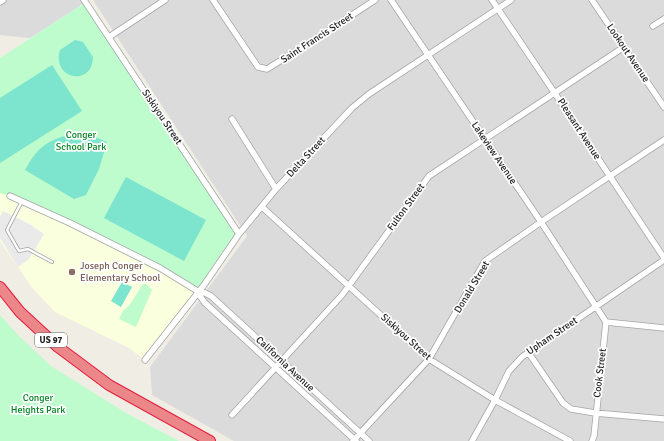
<svg xmlns="http://www.w3.org/2000/svg" width="664" height="441" font-family="Signika,sans-serif">
<style>
.residential{fill:#dcdbdb}
.education{fill:#faffde}
.park{fill:#befcce}
.pitch{fill:#7de4cd}
.parking{fill:#eaeaea}
.lines{fill:none;stroke-linecap:round;stroke-linejoin:round}
.lane-casing{stroke:#a5a5a5;stroke-width:4}
.street-casing{stroke:#a5a5a5;stroke-width:7}
.highway-casing{stroke:#e51a3e;stroke-width:12}
.lane{stroke:#fff;stroke-width:2.5}
.street{stroke:#fff;stroke-width:5.5}
.highway{stroke:#ec8789;stroke-width:10}
.education-dot{fill:#8d6e63;stroke:#fff;stroke-width:1.5}
.labels{text-anchor:middle;dominant-baseline:central;stroke-width:3.5;stroke-linejoin:round;paint-order:stroke}
.shield{fill:#fff;stroke:#626262;stroke-width:1}
.shield-label{font-size:9px;font-weight:bold;fill:#1e1e1e}
.street-label{font-size:10px;fill:#1e1e1e;stroke:#fff}
.park-label{font-size:10px;fill:#058425;stroke:#fff}
.education-label{font-size:10px;fill:#785e54;stroke:#fff;text-anchor:start}
</style>
<rect width="100%" height="100%" fill="#f0eee4"/>
<!-- residential -->
<path class="residential" d="M 0,0 L 89,0 L 30,38 L 0,35 Z
M 93,0 L 664,0 L 664,441 L 234,441 L 152,395 L 150,367 L 247,236 Z"/>
<!-- education -->
<path class="education" d="M 0,58 L 239,234 L 145,360 L 129,348 L 55,312 L 33,289 L 0,241 Z"/>
<!-- park -->
<path class="park" d="M 86,2 L 239,234 L 199,292 L 10,196 L 0,193 L 0,58 Z
M 143,284 L 146,284 L 152,290 L 136,327 L 119,319 L 123,311 L 129,306 Z
M 0,315 L 18,335 L 51,366 L 126,413 L 179,441 L 0,441 Z"/>
<!-- pitch -->
<path class="pitch" d="M 75,40 L 83,42 L 93,57 C 93,60 92,64 91,67 C 83,83 60,77 59,60 C 58,57 59,53 60,50 Z
M 52,65 L 82,111 L 0,163 L 0,98 Z
M 70,134 C 84,134 95,136 107,142 L 99,169 L 86,195 L 74,199 L 25,170 C 38,147 45,142 70,134 Z
M 126,177 L 206,220 L 184,261 L 104,218 Z
M 122,282 L 132,287 L 121,307 L 111,301 Z"/>
<!-- parking -->
<path class="parking" d="M 3,211 L 31,225 L 44,234 L 29,259 L 18,267 L 0,238 L 0,217 Z"/>
<g class="lines">
<defs>
<path id="lane" d="M 22,201 L 7,230 L 19,251 L 28,249 L 52,262"/>
<path id="street" d="M 84,0 L 239,234
M 213,0 L 258,67 L 267,69 L 317,38 L 375,0
M 391,0 L 541,222 L 606,322 L 594,436 L 592,441
M 492,0 L 554,92 L 664,258
M 592,0 L 664,107
M 0,2 L 3,0
M 653,26 L 664,19
M 109,37 L 165,0
M 232,119 L 276,189
M 10,196 L 70,223 L 160,268 L 199,292 L 205,293 L 211,296 L 369,441
M 262,207 L 429,359 L 495,400 L 570,441
M 199,292 L 200,296 L 205,303 L 356,441
M 606,322 L 664,328
M 528,352 L 563,403 L 571,409 L 595,413 L 664,419
M 145,360 L 204,285 L 239,234 L 276,189 L 352,108 L 369,94 L 511,0
M 232,415 L 342,295 L 429,176 L 624,47
M 353,441 L 429,359 L 485,261 L 541,222 L 664,140
M 472,441 L 495,400 L 509,371 L 522,357 L 664,260"/>
<path id="highway" d="M 0,287 L 20,312 L 58,347 L 109,385 L 210,441"/>
</defs>
<!-- lane casing -->
<use href="#lane" class="lane-casing"/>
<!-- street casing -->
<use href="#street" class="street-casing"/>
<!-- highway casing -->
<use href="#highway" class="highway-casing"/>
<!-- lane -->
<use href="#lane" class="lane"/>
<!-- street -->
<use href="#street" class="street"/>
<!-- highway -->
<use href="#highway" class="highway"/>
</g>
<!-- markers -->
<circle class="education-dot" cx="72" cy="272" r="4"/>
<g class="labels">
<!-- shield labels -->
<rect class="shield" x="35" y="333" width="32" height="14" rx="3"/>
<g class="shield-label">
<text x="51" y="340">US 97</text>
</g>
<!-- street labels -->
<g class="street-label">
<text transform="translate(317 38) rotate(-33)">Saint Francis Street</text>
<text transform="translate(628 53) rotate(56)">Lookout Avenue</text>
<text transform="translate(162 117) rotate(56)">Siskiyou Street</text>
<text transform="translate(579 129) rotate(57)">Pleasant Avenue</text>
<text transform="translate(494 153) rotate(56)">Lakeview Avenue</text>
<text transform="translate(306 157) rotate(-47)">Delta Street</text>
<text transform="translate(406 207) rotate(-54)">Fulton Street</text>
<text transform="translate(472 287) rotate(-59)">Donald Street</text>
<text transform="translate(552 336) rotate(-34)">Upham Street</text>
<text transform="translate(406 337) rotate(42)">Siskiyou Street</text>
<text transform="translate(285 364) rotate(43)">California Avenue</text>
<text transform="translate(600 373) rotate(-83)">Cook Street</text>
</g>
<!-- park labels -->
<g class="park-label">
<text x="81" y="135">Conger<tspan x="81" dy="12">School Park</tspan></text>
<text x="38" y="398">Conger<tspan x="38" dy="12">Heights Park</tspan></text>
</g>
<!-- education labels -->
<g class="education-label">
<text x="80" y="266">Joseph Conger<tspan x="80" dy="12">Elementary School</tspan></text>
</g>
</g>
</svg>
